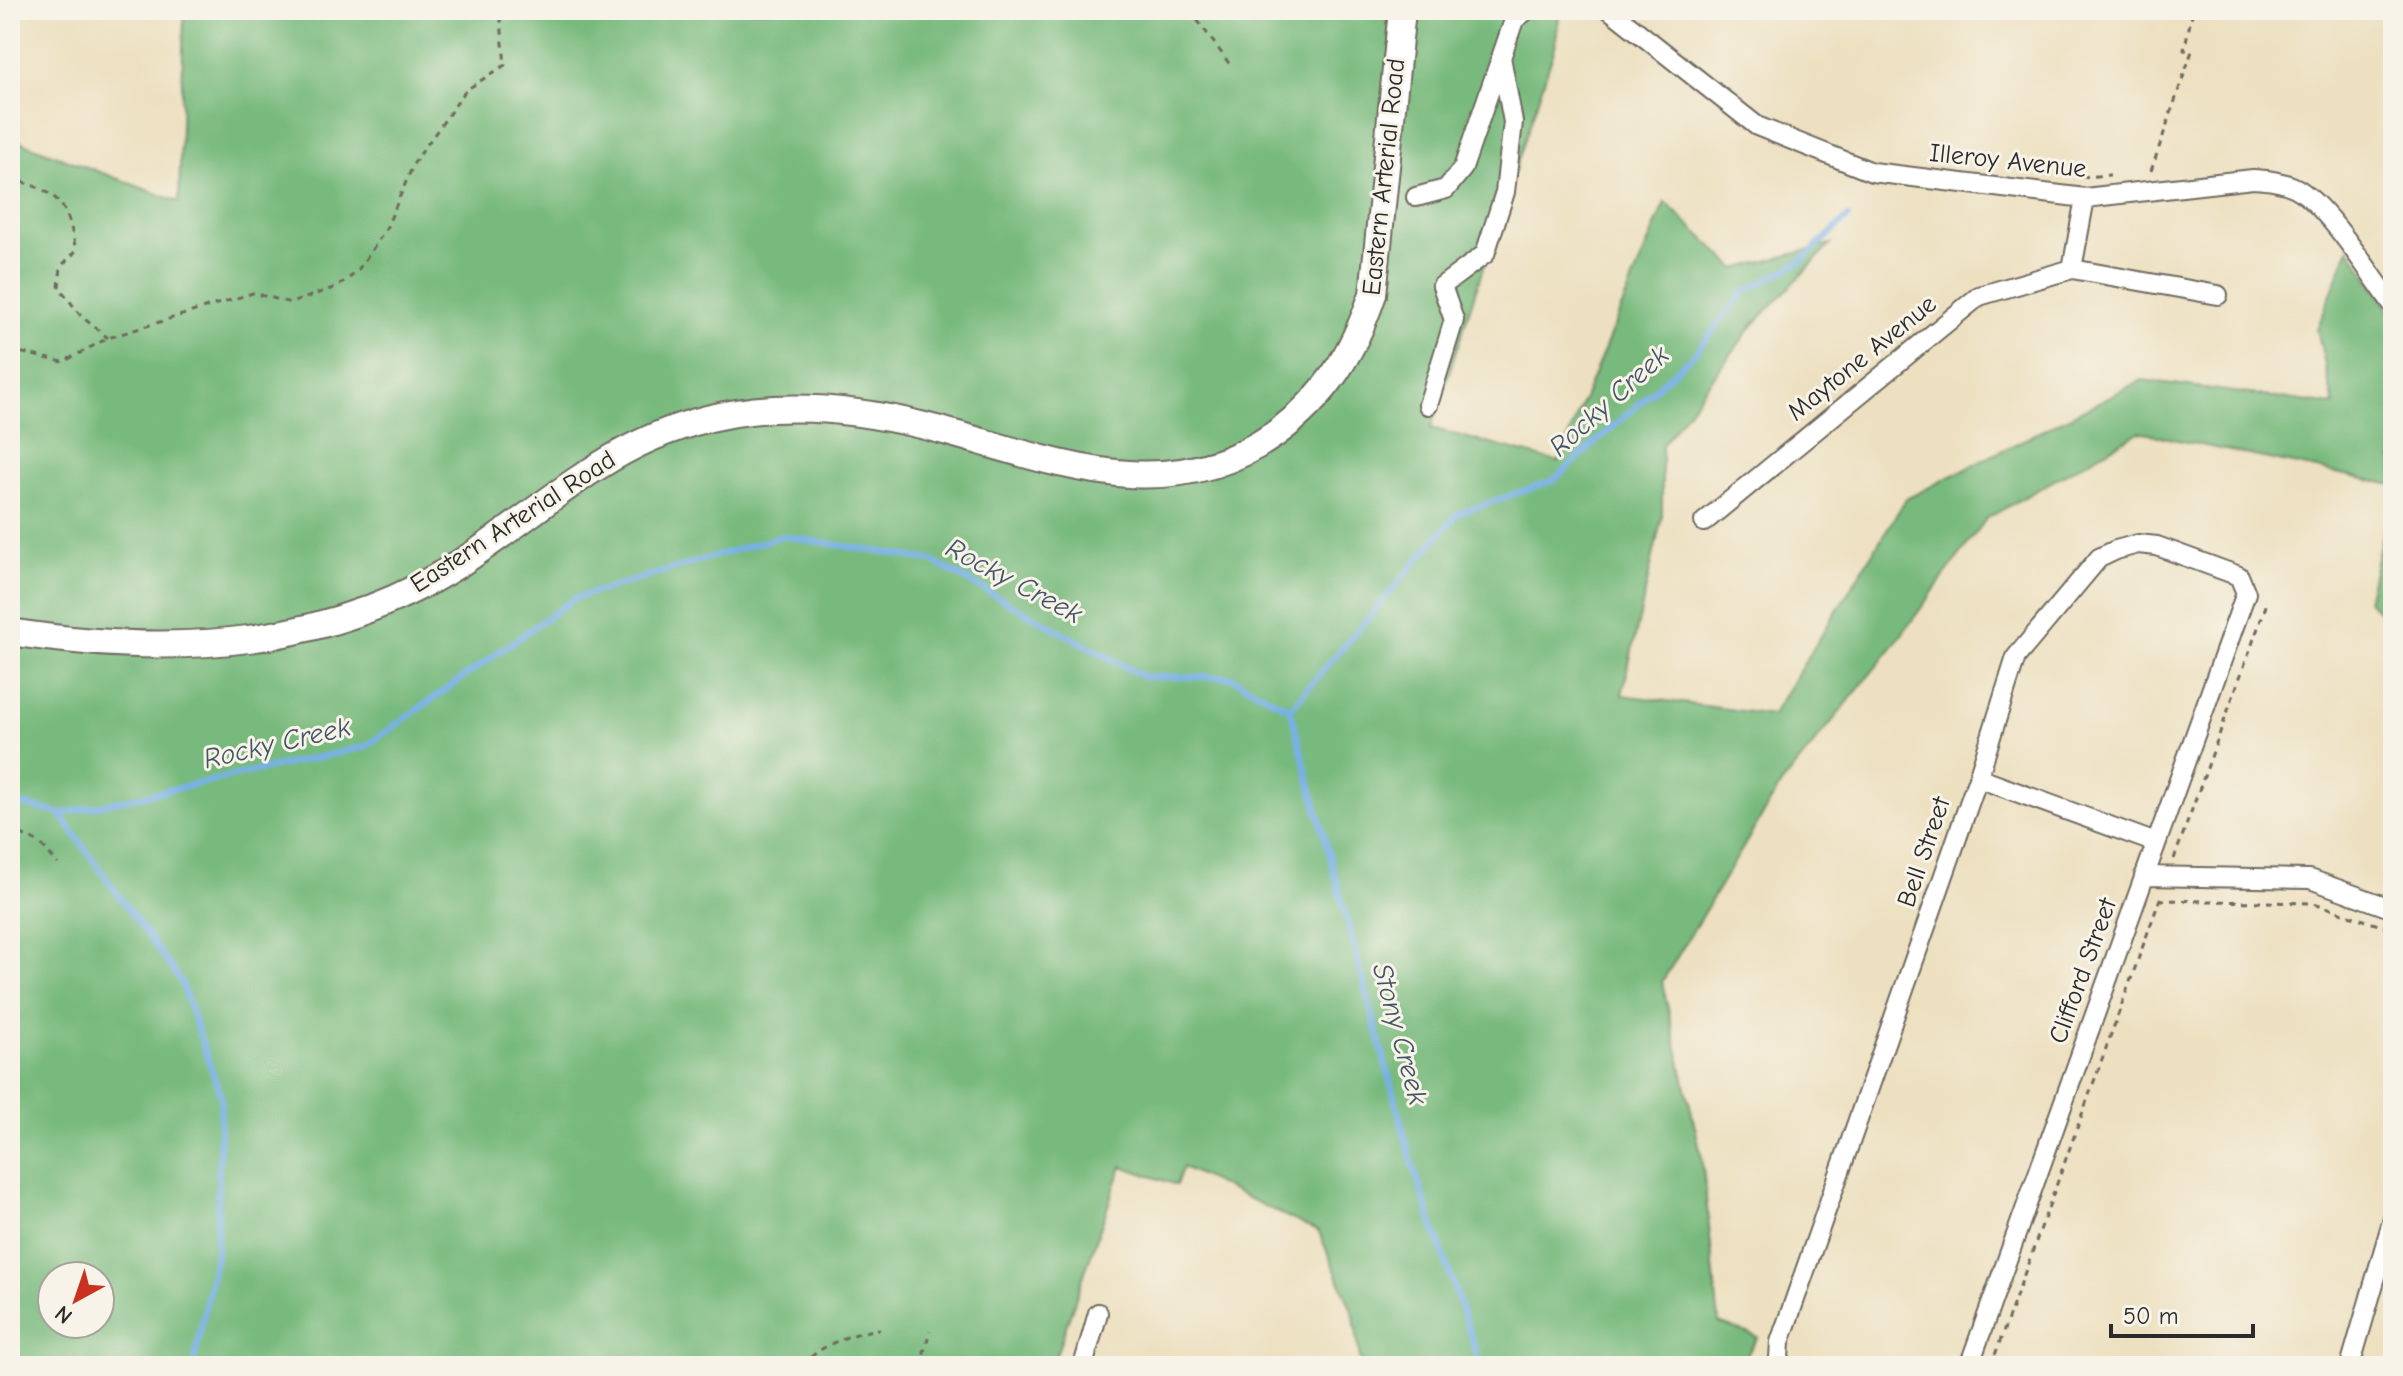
<svg xmlns="http://www.w3.org/2000/svg" width="2403" height="1376" font-family="'Comic Neue',sans-serif">
<style>
.forest{fill:#78ba7d;stroke:#527254;stroke-width:2;fill-rule:evenodd}
.lines{fill:none;stroke-linecap:round;stroke-linejoin:round}
.stream{stroke:#78b0e8;stroke-width:6}
.street-casing{stroke:#6f6a5f;stroke-width:22}
.secondary-casing{stroke:#6f6a5f;stroke-width:30}
.path{stroke:#6f6a5f;stroke-width:3;stroke-dasharray:6 6;stroke-linecap:butt}
.street{stroke:#fff;stroke-width:18}
.secondary{stroke:#fff;stroke-width:26}
.labels{text-anchor:middle;dominant-baseline:central;stroke-width:6;stroke-linejoin:round;paint-order:stroke}
.street-label{font-size:26px;fill:#2b2b2b;stroke:#f7f3e8}
.water-label{font-size:28px;font-style:italic;fill:#425364;stroke:#f7f3e8}
</style>
<rect width="100%" height="100%" fill="#f7f3e8"/>
<filter id="ink" filterUnits="userSpaceOnUse"><feTurbulence type="fractalNoise" baseFrequency=".0125" numOctaves="2"/><feDisplacementMap in="SourceGraphic" scale="16" xChannelSelector="R" yChannelSelector="G"/><feConvolveMatrix kernelMatrix="1 2 1 2 8 2 1 2 1" color-interpolation-filters="sRGB"/></filter>
<filter id="wash" filterUnits="userSpaceOnUse"><feTurbulence type="fractalNoise" baseFrequency=".006" numOctaves="4" result="noise"/><feDisplacementMap in="SourceGraphic" scale="32" xChannelSelector="R" yChannelSelector="G"/><feGaussianBlur stdDeviation="1.8" result="paint"/><feColorMatrix in="noise" values="0 0 0 0 0 0 0 0 0 0 0 0 0 0 0 0 0 1.4 0 .05"/><feComposite in="paint" operator="in"/></filter>
<g filter="url(#wash)">
<rect width="100%" height="100%" fill="#ede0c0"/>
<!-- forest -->
<path class="forest" d="M 184,10 L 1560,10 L 1555,47 L 1431,428 L 1558,462 L 1665,202 L 1736,269 L 1831,244 L 1754,324 L 1662,445 L 1662,517 L 1622,695 L 1772,715 L 1906,499 L 2142,380 L 2334,405 L 2317,329 L 2349,248 L 2393,316 L 2393,485 L 2139,432 L 1986,519 L 1897,641 L 1780,786 L 1662,982 L 1702,1158 L 1719,1323 L 1758,1337 L 1740,1366 L 1361,1366 L 1354,1315 L 1319,1232 L 1183,1167 L 1176,1185 L 1122,1166 L 1052,1366 L 10,1366 L 10,138 L 179,202 ZM 52,1276 L 100,1276 L 100,1324 L 52,1324 Z
M 2393,492 L 2393,624 L 2367,600 Z"/>
<g class="lines">
<!-- stream -->
<path class="stream" d="M 1290,709 L 1413,1166 L 1481,1366
M 10,801 L 60,814 L 365,747 L 575,598 L 782,536 L 930,560 L 1144,677 L 1230,677 L 1290,709 L 1457,514 L 1554,480 L 1695,353 L 1743,293 L 1800,262 L 1848,217
M 60,814 L 181,982 L 221,1097 L 216,1255 L 193,1366"/>
</g>
</g>
<g filter="url(#ink)">
<g class="lines">
<defs>
<path id="street" d="M 1610,10 L 1757,126 L 1872,172 L 2085,198 L 2253,179 C 2267,180 2282,181 2296,188 C 2326,204 2371,275 2393,305
M 1416,197 L 1446,189 L 1463,168 L 1514,20 L 1527,10
M 2072,269 L 2218,295
M 1428,405 L 1454,320 L 1442,286 L 1485,254 L 1505,192 L 1513,122 L 1501,57
M 1704,522 L 1979,296 L 2072,269 L 2085,198
M 1978,778 L 2156,843
M 2144,876 L 2310,879 L 2393,909
M 1083,1366 L 1098,1313
M 1783,1366 L 1779,1358 L 1780,1342 L 1978,778 L 2016,657 L 2099,558 L 2116,550 L 2138,544 L 2157,546 L 2239,576 L 2246,593 L 1969,1366
M 2350,1366 L 2393,1218"/>
<path id="secondary" d="M 10,632 C 172,657 330,651 471,556 C 562,495 622,431 736,413 C 798,403 865,411 925,426 C 1044,456 1162,514 1275,434 C 1326,397 1353,353 1373,294 L 1402,10"/>
</defs>
<!-- street casing -->
<use href="#street" class="street-casing"/>
<!-- secondary casing -->
<use href="#secondary" class="secondary-casing"/>
<!-- path -->
<path class="path" d="M 1190,10 L 1231,66
M 2151,171 L 2192,51 L 2184,50 L 2193,10
M 2082,177 L 2110,175
M 10,178 C 59,192 67,201 76,251 L 61,266 L 59,287 L 81,316 L 108,338
M 10,350 L 63,362 L 108,338 L 253,293 L 291,303 L 336,287 L 356,273 L 386,229 L 414,163 L 466,90 L 505,65 L 500,10
M 10,828 L 41,844 L 58,864
M 2174,859 L 2267,603
M 2159,900 L 2314,903 L 2393,930
M 803,1366 C 819,1344 854,1333 880,1329
M 920,1366 L 930,1331
M 1991,1366 L 2161,896"/>
<!-- street -->
<use href="#street" class="street"/>
<!-- secondary -->
<use href="#secondary" class="secondary"/>
</g>
</g>
<g class="labels">
<!-- street labels -->
<g class="street-label">
<text transform="translate(2008 161) rotate(6)">Illeroy Avenue</text>
<text transform="translate(1384 177) rotate(-84)">Eastern Arterial Road</text>
<text transform="translate(1862 358) rotate(-39)">Maytone Avenue</text>
<text transform="translate(513 522) rotate(-33)">Eastern Arterial Road</text>
<text transform="translate(1924 852) rotate(-71)">Bell Street</text>
<text transform="translate(2083 971) rotate(-70)">Clifford Street</text>
</g>
<!-- water labels -->
<g class="water-label">
<text transform="translate(1609 401) rotate(-42)">Rocky Creek</text>
<text transform="translate(1014 581) rotate(28)">Rocky Creek</text>
<text transform="translate(277 743) rotate(-13)">Rocky Creek</text>
<text transform="translate(1400 1034) rotate(75)">Stony Creek</text>
</g>
</g>
<!-- margin -->
<rect width="2403" height="1376" fill="none" stroke="#f7f3e8" stroke-width="40"/>
<!-- north arrow -->
<g transform="translate(76 1300) rotate(220)"><circle r="38" fill="#f7f3e8" stroke="#a5a39c" stroke-width="2"/>
<path d="M0-6L14 30L0 20L-14 30Z" fill="#c8321e"/>
<text y="-12" font-size="22" font-weight="bold" text-anchor="middle" fill="#2b2b2b">N</text>
</g>
<!-- scale -->
<path d="M2111 1324v12h142v-12" fill="none" stroke="#2b2b2b" stroke-width="4"/>
<text x="2123" y="1324" font-size="24" fill="#2b2b2b" stroke="#f7f3e8" stroke-width="6" paint-order="stroke">50 m</text>
</svg>
